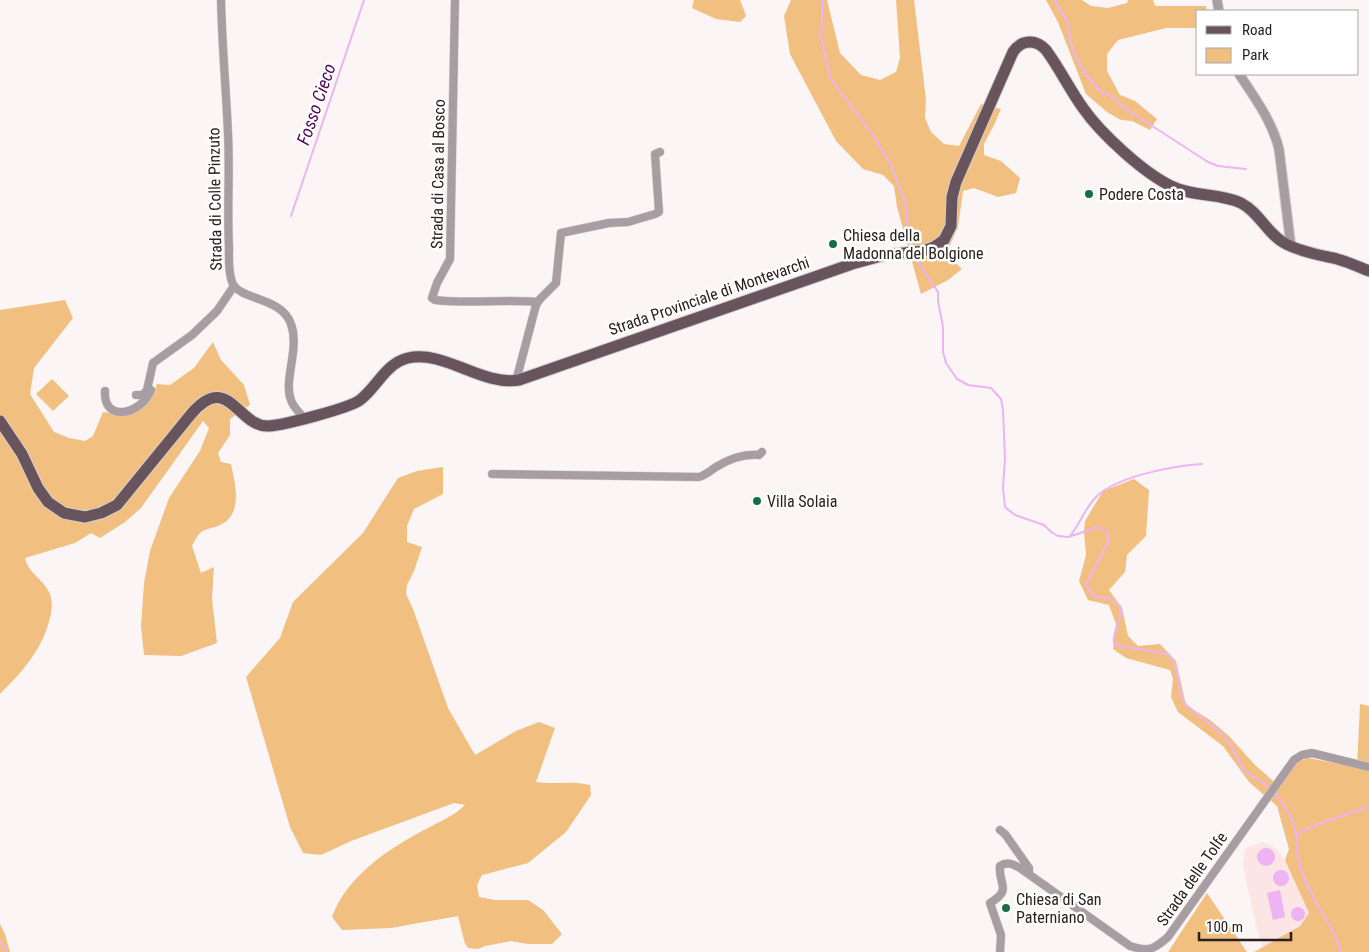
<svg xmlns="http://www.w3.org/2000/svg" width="1369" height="952" font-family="'Roboto Condensed',sans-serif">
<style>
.built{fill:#fce5e5}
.green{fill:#f1bf80}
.water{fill:#edb3f4}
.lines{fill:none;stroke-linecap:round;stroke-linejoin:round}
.stream{stroke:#edb3f4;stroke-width:2}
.minor-casing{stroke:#d6cfcf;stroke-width:9}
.tertiary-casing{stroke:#d6cfcf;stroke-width:11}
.primary-casing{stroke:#d6cfcf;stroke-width:13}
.minor{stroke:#a89da2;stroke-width:8}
.tertiary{stroke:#a89da2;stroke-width:9}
.primary{stroke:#67545c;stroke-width:11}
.poi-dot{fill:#166f42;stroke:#fff;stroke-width:2}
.labels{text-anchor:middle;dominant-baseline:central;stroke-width:5;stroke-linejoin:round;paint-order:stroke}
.street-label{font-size:16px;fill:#2b2021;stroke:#fff}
.poi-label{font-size:16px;fill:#2b2021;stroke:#fff;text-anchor:start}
.water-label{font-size:18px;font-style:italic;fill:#500959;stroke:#fff}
</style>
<rect width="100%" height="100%" fill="#fbf5f5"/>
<!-- built -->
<path class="built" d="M 1263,842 L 1277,849 L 1285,860 L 1309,913 L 1300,926 L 1263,947 L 1257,929 L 1243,866 L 1245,848 Z"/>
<!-- green -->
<path class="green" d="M 694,0 L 740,0 L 746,16 L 740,22 L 716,19 L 692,8 Z
M 791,0 L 827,0 L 840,53 L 861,75 L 880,80 L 896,72 L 900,58 L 896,0 L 914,0 L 926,100 L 925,118 L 931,132 L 944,144 L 959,146 L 981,104 L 1001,109 L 995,123 L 984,144 L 984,155 L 1001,161 L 1020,178 L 1016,193 L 998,197 L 974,188 L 963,191 L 958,227 L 946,254 L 962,269 L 948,280 L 921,294 L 897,207 L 894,186 L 883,175 L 863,169 L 836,141 L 790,54 L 784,16 Z
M 1046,0 L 1082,0 L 1091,6 L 1108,8 L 1127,3 L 1128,0 L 1153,0 L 1155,6 L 1206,6 L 1207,11 L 1198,11 L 1198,28 L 1166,28 L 1118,40 L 1107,54 L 1107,71 L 1120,95 L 1135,101 L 1157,119 L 1150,130 L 1132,121 L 1121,120 L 1107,112 L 1086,94 L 1058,22 Z
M 65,300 L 73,318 L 34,368 L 30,394 L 54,432 L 69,438 L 85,441 L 93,436 L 103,412 C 131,416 148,413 157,384 L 170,385 L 194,368 L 213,342 L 221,360 L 244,385 L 250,405 L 230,419 L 230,435 L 218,453 L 221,462 L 231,464 C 235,483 243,513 222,524 C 216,528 205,528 200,533 C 197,536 194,542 192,546 L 201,573 L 214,567 L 212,599 L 217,643 L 181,656 L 144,655 L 141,626 L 144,583 L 150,551 L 169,498 L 200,451 L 209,428 L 203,421 L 141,508 L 125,522 L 100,538 L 91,533 L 75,543 L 25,558 C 29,574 42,578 49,592 C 53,600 52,610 50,618 C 42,650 23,671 0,694 L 0,310 Z
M 52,379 L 69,396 L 53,411 L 36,394 Z
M 443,467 L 443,494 L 414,509 L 407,526 L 407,542 L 422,547 L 414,571 L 407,585 L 406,594 L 413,609 L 448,708 L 475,755 L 516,731 L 539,722 L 555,728 L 536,782 C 555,785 571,780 590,785 L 591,795 L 566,832 L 528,863 L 482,875 L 477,885 L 479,897 L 495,900 L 528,900 L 543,910 L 562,934 L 552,944 L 528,944 L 511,941 L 485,946 L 478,949 L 468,948 L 465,944 L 458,916 L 391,928 L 342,930 L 332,917 C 347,876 388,849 426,829 C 439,822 454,816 465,805 L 454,803 L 351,841 L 321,855 L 303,853 L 290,827 L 246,677 L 280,638 L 293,602 L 363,533 L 398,478 L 417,471 Z
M 1134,479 L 1149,490 L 1146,536 L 1127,555 L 1125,572 L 1109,590 L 1122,608 L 1128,636 L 1138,646 L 1160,644 L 1176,661 L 1186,705 L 1210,720 L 1229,736 L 1254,764 L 1280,787 L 1293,764 L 1308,758 L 1357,767 L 1360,704 L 1369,706 L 1369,952 L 1254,952 L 1300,926 L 1309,913 L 1285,860 L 1289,849 L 1277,806 L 1249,782 L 1223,746 L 1178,712 L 1171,697 L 1173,679 L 1170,670 L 1126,658 L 1113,649 L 1116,624 L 1109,605 L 1088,600 L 1079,581 L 1086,555 L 1084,532 L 1085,521 L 1103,491 Z
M 1207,893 L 1247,952 L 1168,952 Z
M 0,924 L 5,934 L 10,952 L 0,952 Z"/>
<!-- water -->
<path class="water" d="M1257 857a9 9 0 1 1 18 0a9 9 0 1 1-18 0Z
M1273 878a8 8 0 1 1 16 0a8 8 0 1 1-16 0Z
M 1280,890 L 1285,917 L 1273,920 L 1267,893 Z
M1291 914a7 7 0 1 1 14 0a7 7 0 1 1-14 0Z"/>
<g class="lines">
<!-- stream -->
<path class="stream" d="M 823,0 L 821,35 L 830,78 L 871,132 L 890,163 L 905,201 L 910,247
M 1055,0 L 1068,24 L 1071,44 L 1075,54 L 1084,72 L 1101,92 L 1111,96 L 1126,109 L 1208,162 L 1218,166 L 1246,169
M 291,216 L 364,0
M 914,256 L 938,292 L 938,301 L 943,327 L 943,352 L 946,363 L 957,379 L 968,385 L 991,388 L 1001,399 L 1003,410 L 1005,458 L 1003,488 L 1005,507 L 1015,515 L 1044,525 L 1051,532 L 1058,536 L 1068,537 L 1098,527 L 1107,532 L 1109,541 L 1086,585 L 1093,596 L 1111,599 L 1120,606 C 1123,622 1112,629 1114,643 L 1121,646 L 1168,654 L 1176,666 L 1181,695 L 1185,704 L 1224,736 L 1231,745 L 1244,771 L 1264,783 L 1271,790
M 1070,536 C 1080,524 1085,508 1096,497 C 1117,476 1173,466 1202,464
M 1275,793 C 1285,806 1293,817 1296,834 C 1297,841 1296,849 1298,857 C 1300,870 1307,885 1313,897 C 1322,916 1337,931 1340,952
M 1296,834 L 1326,821 L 1369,807
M 0,942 L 7,952"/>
<defs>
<path id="minor" d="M 221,0 C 222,45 226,89 228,133 C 230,171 227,209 229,247 C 229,258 228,271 232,282 C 239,301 281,296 291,324 C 300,349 283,381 291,400 C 293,407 299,412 304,418
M 455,0 L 450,259 L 437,283 L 432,298 L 435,300 C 470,304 504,299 538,302
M 516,381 L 536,305 L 540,299 L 556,283 L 561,233 L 609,223 L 628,222 L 655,214 L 659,212 L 655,154 L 660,152
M 105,391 C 103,423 141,415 151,390
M 136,395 L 143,395 L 147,390 L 153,363 L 192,335 L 217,311 L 234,286
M 492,474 L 699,477 C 706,475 710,471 716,467 C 729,459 745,454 759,455 L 762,452
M 1000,830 L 1005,834 L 1029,868 L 1029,874
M 1000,952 L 1001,935 L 990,903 C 1013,889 998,885 1000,866 C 1007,861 1013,864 1020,868 L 1130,946 C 1149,952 1153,950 1168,937 L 1294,760 L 1302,755 L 1312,753 L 1369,767"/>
<path id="tertiary" d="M 1217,0 L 1219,11
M 1239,74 C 1255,98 1272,121 1279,149 L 1291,247"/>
<path id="primary" d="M 0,421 L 22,454 L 38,488 L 48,502 L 64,513 L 85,517 L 101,513 L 117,505 L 192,413 C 229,371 238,428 269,426 C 284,425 350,408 360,400 C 377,387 386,363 408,358 C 445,350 481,386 519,380 L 852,264 L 885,255 L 923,251 L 934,247 L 944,240 L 951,226 L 952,197 L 956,182 L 1013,52 C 1022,39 1036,39 1046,50 C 1060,69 1070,90 1083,108 C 1101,134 1144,173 1171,186 C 1193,197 1220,193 1241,203 C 1260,213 1267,234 1286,244 C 1301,252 1320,255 1337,259 C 1348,262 1359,267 1369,271"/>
</defs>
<!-- minor casing -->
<use href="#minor" class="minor-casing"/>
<!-- tertiary casing -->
<use href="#tertiary" class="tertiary-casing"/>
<!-- primary casing -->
<use href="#primary" class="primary-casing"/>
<!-- minor -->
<use href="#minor" class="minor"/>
<!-- tertiary -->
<use href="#tertiary" class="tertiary"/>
<!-- primary -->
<use href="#primary" class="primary"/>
</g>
<!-- markers -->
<g class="poi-dot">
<circle cx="1089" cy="194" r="5"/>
<circle cx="833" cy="244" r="5"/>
<circle cx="757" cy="501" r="5"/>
<circle cx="1006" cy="908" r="5"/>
</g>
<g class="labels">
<!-- street labels -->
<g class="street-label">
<text transform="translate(438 174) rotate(-89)">Strada di Casa al Bosco</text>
<text transform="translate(215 199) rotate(-91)">Strada di Colle Pinzuto</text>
<text transform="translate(709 296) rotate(-19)">Strada Provinciale di Montevarchi</text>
<text transform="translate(1192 879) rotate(-55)">Strada delle Tolfe</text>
</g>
<!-- poi labels -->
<g class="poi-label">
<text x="1099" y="194">Podere Costa</text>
<text x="843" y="235">Chiesa della<tspan x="843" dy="18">Madonna del Bolgione</tspan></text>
<text x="767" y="501">Villa Solaia</text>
<text x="1016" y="899">Chiesa di San<tspan x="1016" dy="18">Paterniano</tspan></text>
</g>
<!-- water labels -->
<g class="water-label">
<text transform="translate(316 104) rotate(-71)">Fosso Cieco</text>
</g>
</g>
<!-- legend -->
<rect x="1196" y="10" width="162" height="65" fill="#ffffff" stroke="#aaa6a6"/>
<rect x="1206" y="26" width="25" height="8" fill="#67545c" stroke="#aaa6a6"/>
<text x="1242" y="35" font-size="15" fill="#2b2021">Road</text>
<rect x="1206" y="48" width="25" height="15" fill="#f1bf80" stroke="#aaa6a6"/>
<text x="1242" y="60" font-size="15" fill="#2b2021">Park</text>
<!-- scale -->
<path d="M1199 932v8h92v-8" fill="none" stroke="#2b2021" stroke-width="2.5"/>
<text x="1206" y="932" font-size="15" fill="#2b2021" stroke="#ffffff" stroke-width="4" paint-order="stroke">100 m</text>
</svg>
